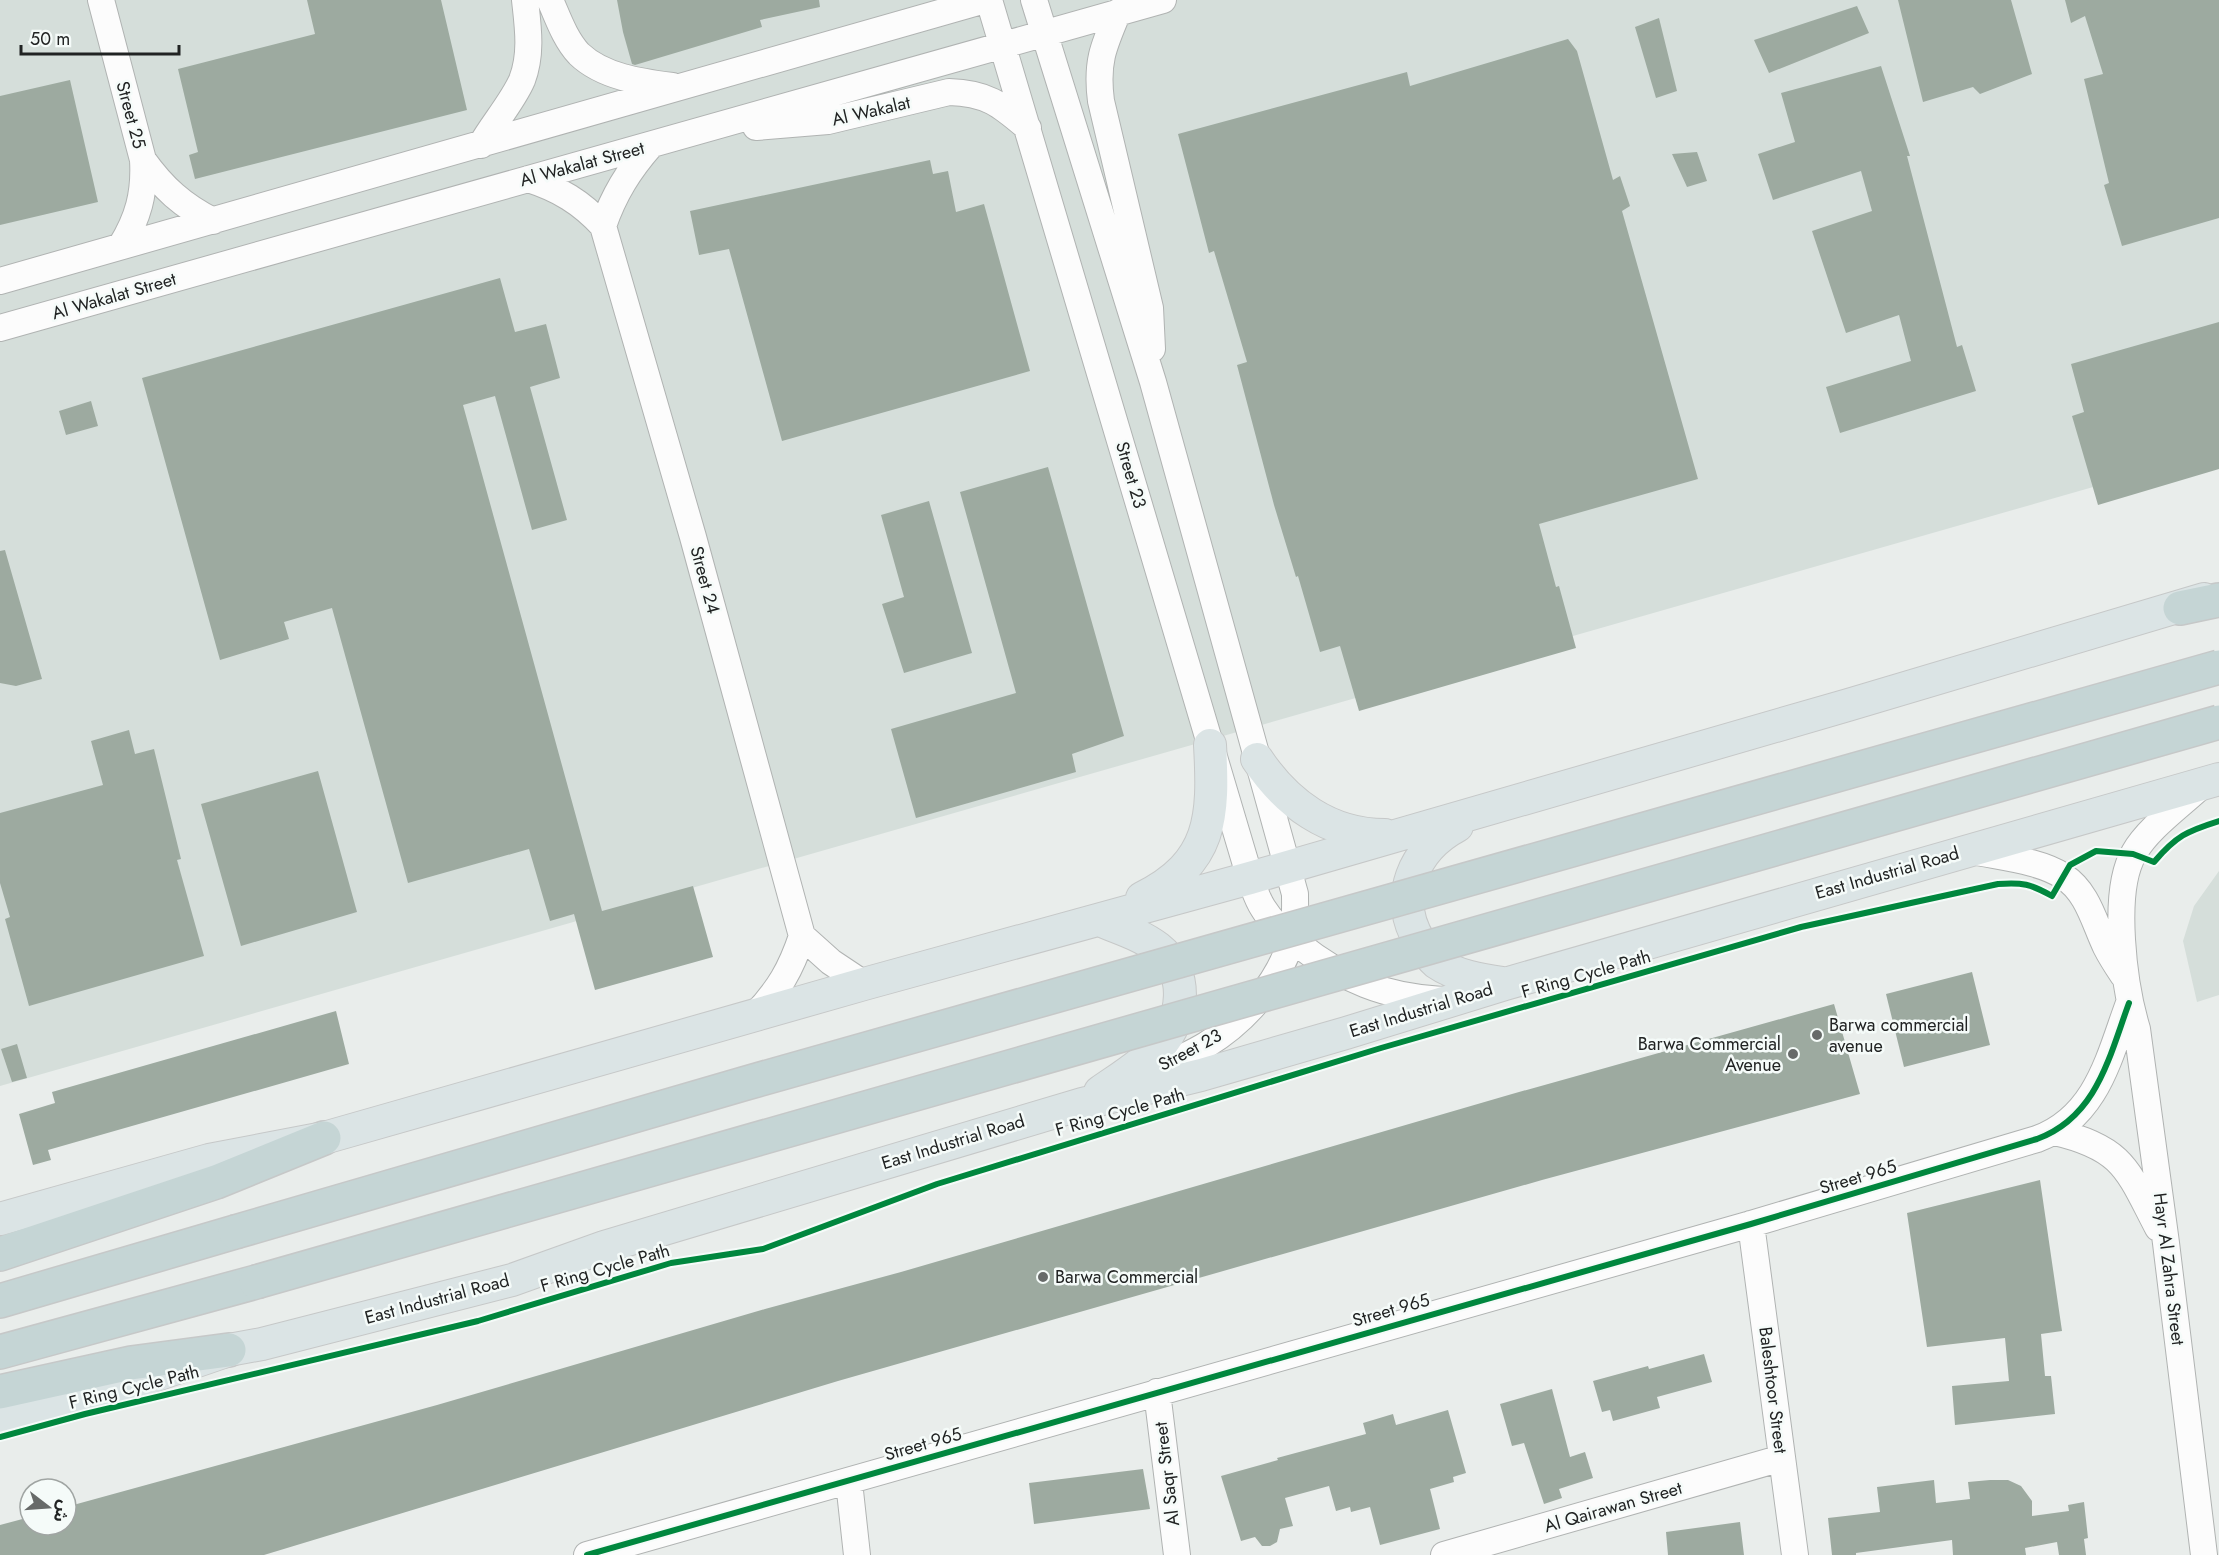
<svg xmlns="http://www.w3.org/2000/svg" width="2219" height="1555" font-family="Jost,'Noto Sans Arabic',sans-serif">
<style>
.built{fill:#d5deda}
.building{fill:#9daaa0}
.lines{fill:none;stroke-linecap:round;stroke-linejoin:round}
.minor-casing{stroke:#b0b3b2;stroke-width:28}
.major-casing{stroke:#c6c8c8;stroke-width:34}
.highway-casing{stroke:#c6c8c8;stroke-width:36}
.minor{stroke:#fcfcfc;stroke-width:26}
.major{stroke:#dbe4e5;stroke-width:32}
.highway{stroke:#c5d5d5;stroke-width:33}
.highway-bridge-casing{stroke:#c6c8c8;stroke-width:36;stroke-linecap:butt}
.highway-bridge{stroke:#c5d5d5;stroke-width:33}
.cycleway-casing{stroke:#f5fbf9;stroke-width:10}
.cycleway{stroke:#00873e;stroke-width:6}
.poi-dot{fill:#676a69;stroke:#f5fbf9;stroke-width:2}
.labels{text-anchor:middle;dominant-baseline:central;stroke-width:5;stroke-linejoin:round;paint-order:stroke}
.street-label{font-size:18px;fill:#212323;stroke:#f5fbf9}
.poi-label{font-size:18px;fill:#212323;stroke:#f5fbf9;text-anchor:start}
</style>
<rect width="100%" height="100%" fill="#e9edeb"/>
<!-- built -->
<path class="built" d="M 0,0 L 2219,0 L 2219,451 L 0,1086 Z
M 2219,871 L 2219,995 L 2197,1002 L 2183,941 L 2194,906 Z"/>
<!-- building -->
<path class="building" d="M 307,0 L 441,0 L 467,110 L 195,179 L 189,155 L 198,152 L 178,69 L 315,34 Z
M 617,0 L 819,0 L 820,7 L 760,20 L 762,27 L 635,65 L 632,64 L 623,32 Z
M 1898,0 L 2011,0 L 2032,74 L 1980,94 L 1973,87 L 1923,102 Z
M 2065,0 L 2219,0 L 2219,218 L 2122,246 L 2104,185 L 2109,183 L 2084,79 L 2103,74 L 2085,16 L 2071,23 Z
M 1857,6 L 1869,33 L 1769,73 L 1754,40 Z
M 1659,18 L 1677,91 L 1656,98 L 1635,27 Z
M 1568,39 L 1577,51 L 1613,180 L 1620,176 L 1630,206 L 1622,211 L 1698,479 L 1539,524 L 1556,587 L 1559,586 L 1576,648 L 1359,711 L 1340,646 L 1320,652 L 1298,576 L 1296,577 L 1274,505 L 1237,365 L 1247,362 L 1214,251 L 1209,253 L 1178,134 L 1407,72 L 1410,86 Z
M 1881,66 L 1910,156 L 1907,156 L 1957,347 L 1962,345 L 1976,391 L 1840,433 L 1826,387 L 1911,361 L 1899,315 L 1846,333 L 1812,231 L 1872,211 L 1861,171 L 1773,200 L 1758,154 L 1795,142 L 1781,93 Z
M 70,80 L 98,202 L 0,225 L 0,96 Z
M 1697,152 L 1707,181 L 1687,187 L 1672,154 Z
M 930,160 L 933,174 L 948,171 L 956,212 L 984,204 L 1030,371 L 782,441 L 729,249 L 699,255 L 690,211 Z
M 500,278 L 515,332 L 546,324 L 560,378 L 530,387 L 567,520 L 532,530 L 495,396 L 463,405 L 602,911 L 693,886 L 713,957 L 595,990 L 574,914 L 550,921 L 529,849 L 408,883 L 332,608 L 284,622 L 289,639 L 220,660 L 142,378 Z
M 2219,322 L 2219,469 L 2098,505 L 2072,416 L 2084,412 L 2071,364 Z
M 91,401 L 98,426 L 66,435 L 59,411 Z
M 1048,467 L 1124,736 L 1072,754 L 1076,772 L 916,818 L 891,729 L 1016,693 L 960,492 Z
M 929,501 L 972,653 L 904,673 L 882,604 L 904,597 L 881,515 Z
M 5,550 L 42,679 L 16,686 L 0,683 L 0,551 Z
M 129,730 L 135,754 L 154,749 L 181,859 L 177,860 L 204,956 L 29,1006 L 5,919 L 10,917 L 0,883 L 0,813 L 103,785 L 91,741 Z
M 318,771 L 357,912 L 241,946 L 201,804 Z
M 1972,972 L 1990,1045 L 1904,1067 L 1886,994 Z
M 1834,1004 L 1860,1094 L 1542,1180 L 838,1381 L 264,1555 L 0,1555 L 0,1525 L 30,1517 L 30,1525 L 66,1525 L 66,1507 L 437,1405 L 765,1309 L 901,1272 L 1512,1094 Z
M 336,1011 L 349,1064 L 48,1150 L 51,1160 L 33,1165 L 19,1114 L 55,1103 L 52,1092 Z
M 17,1044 L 27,1078 L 12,1082 L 1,1049 Z
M 2040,1180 L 2062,1331 L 2041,1334 L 2045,1376 L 2051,1376 L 2055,1414 L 1955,1425 L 1952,1386 L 2009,1381 L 2005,1338 L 1927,1347 L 1907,1213 Z
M 1704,1354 L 1712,1382 L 1657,1397 L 1660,1408 L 1613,1421 L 1610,1410 L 1602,1412 L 1593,1381 L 1648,1366 L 1649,1369 Z
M 1552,1389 L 1570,1457 L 1585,1452 L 1593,1478 L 1559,1489 L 1562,1498 L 1544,1504 L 1524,1443 L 1512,1446 L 1500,1404 Z
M 1448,1410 L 1466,1473 L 1453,1477 L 1454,1482 L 1430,1489 L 1440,1529 L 1380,1545 L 1370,1507 L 1351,1512 L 1350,1507 L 1336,1511 L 1329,1486 L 1285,1498 L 1293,1526 L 1280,1529 L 1277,1542 L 1270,1546 L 1262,1546 L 1255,1537 L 1241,1541 L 1221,1476 L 1278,1460 L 1277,1458 L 1366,1434 L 1363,1423 L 1393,1414 L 1396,1425 Z
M 1143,1469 L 1150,1509 L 1034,1524 L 1029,1483 Z
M 1934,1480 L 1936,1503 L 1970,1499 L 1968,1482 L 1990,1480 L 2008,1480 L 2021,1486 L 2032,1501 L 2032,1516 L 2069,1511 L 2068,1505 L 2084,1502 L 2088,1538 L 2084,1539 L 2086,1555 L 2059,1555 L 2057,1542 L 2025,1548 L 2026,1555 L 1953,1555 L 1952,1540 L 1856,1553 L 1856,1555 L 1832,1555 L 1828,1518 L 1880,1512 L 1877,1487 Z
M 1740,1522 L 1744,1555 L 1668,1555 L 1666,1532 Z"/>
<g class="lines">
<defs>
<path id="minor" d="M 101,0 L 143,160 C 145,194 138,218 121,246
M 550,0 C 558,18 565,39 579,54 C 603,77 641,82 672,86
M 989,0 L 1250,878 C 1254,888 1257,899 1263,908 C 1272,923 1285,933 1298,944 C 1343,980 1385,997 1442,1000
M 1034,0 L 1153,382 L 1295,894 C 1295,909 1296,925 1292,939 C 1278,984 1245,1021 1206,1045 C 1183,1059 1156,1069 1131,1081
M 1118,12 C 1103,47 1096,63 1101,101 L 1150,308 L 1152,349
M 756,127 L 828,121 L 949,92 C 987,93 1000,104 1028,128
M 481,145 C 493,124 513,101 522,80 C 532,54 528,27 525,0
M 143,160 C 163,188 183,206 213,221
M 528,179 C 559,189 581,202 603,226 L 693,537 L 802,936 L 831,962 L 864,984
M 603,226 C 614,194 629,170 651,145
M 0,281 L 985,0
M 0,328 L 1163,0
M 2202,785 C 2181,805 2148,828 2134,853 C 2111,892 2124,986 2137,1029 L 2166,1243 L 2204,1555
M 1968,850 C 1997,857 2039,860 2063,876 C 2088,892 2094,922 2106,947 C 2111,957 2117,966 2123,975
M 754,1016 C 779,990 791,969 802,936
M 2055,1132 C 2124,1148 2128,1171 2158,1228
M 1751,1224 L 1795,1555
M 1157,1392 L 1177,1555
M 849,1482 L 857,1555
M 587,1555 L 1751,1224 L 2037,1139 C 2097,1117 2109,1057 2129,1003
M 1444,1555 L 1782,1458"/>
<path id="major" d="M 1257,759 C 1286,803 1329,835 1385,835
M 1457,826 C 1414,849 1392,898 1420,942 C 1425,950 1430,957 1437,963 C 1456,976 1481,980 1503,983
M 1142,898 C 1213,863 1214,816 1210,745
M 1099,920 C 1119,928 1141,935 1158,948 C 1190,973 1184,1019 1159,1047 C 1142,1065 1120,1078 1100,1092
M 0,1219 L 209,1160 L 324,1138 L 864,984 L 1250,878 L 1848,705 L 2204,599
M 0,1416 L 133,1383 L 229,1350 L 262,1344 L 512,1280 L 604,1247 L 1082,1104 L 1201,1075 L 1346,1033 L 1505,984 L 2219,779"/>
<path id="highway" d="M 2180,608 L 2219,600
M 0,1254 L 216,1182 L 324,1138
M 0,1301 L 235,1232
M 0,1352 L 256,1282
M 0,1392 L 131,1363 L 229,1350"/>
</defs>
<!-- minor casing -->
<use href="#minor" class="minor-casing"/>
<!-- major casing -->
<use href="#major" class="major-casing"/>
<!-- highway casing -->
<use href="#highway" class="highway-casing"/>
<!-- minor -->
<use href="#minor" class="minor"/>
<!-- major -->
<use href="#major" class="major"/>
<!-- highway -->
<use href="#highway" class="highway"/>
<defs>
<path id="highway-bridge" d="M 235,1232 L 743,1084 L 2219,667
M 256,1282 L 2219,722"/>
</defs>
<!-- highway-bridge casing -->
<use href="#highway-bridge" class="highway-bridge-casing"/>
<!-- highway-bridge -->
<use href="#highway-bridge" class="highway-bridge"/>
<defs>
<path id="cycleway" d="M 0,1437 L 85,1414 L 478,1321 L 671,1263 L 763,1249 L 937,1184 L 1381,1048 L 1801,927 L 1998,884 C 2022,882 2031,884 2052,896 L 2070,865 L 2096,851 L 2133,854 L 2154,862 C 2176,836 2187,831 2219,821
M 587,1555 L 1751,1224 L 2037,1139 C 2097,1117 2109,1057 2129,1003"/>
</defs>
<!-- cycleway casing -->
<use href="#cycleway" class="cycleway-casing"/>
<!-- cycleway -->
<use href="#cycleway" class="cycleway"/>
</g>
<!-- markers -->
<g class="poi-dot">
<circle cx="1817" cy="1035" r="6"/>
<circle cx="1793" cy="1054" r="6"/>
<circle cx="1043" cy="1277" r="6"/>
</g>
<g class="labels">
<!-- street labels -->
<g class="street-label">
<text transform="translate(871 111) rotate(-13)">Al Wakalat</text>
<text transform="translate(131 115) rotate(75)">Street 25</text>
<text transform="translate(582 164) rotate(-15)">Al Wakalat Street</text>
<text transform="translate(114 296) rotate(-16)">Al Wakalat Street</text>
<text transform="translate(1131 475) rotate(74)">Street 23</text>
<text transform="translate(705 580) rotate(75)">Street 24</text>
<text transform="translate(1887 873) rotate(-16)">East Industrial Road</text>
<text transform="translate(1586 974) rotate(-16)">F Ring Cycle Path</text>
<text transform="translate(1421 1010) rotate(-17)">East Industrial Road</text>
<text transform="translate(1190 1050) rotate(-28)">Street 23</text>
<text transform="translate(1120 1112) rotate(-16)">F Ring Cycle Path</text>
<text transform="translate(953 1142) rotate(-17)">East Industrial Road</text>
<text transform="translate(1858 1177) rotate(-17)">Street 965</text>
<text transform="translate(605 1268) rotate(-16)">F Ring Cycle Path</text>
<text transform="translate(2169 1269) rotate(83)">Hayr Al Zahra Street</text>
<text transform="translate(437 1299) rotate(-15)">East Industrial Road</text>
<text transform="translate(1391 1310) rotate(-16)">Street 965</text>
<text transform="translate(134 1387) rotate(-14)">F Ring Cycle Path</text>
<text transform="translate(1773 1390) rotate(83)">Baleshtoor Street</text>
<text transform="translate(923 1444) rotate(-16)">Street 965</text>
<text transform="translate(1167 1474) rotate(-97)">Al Saqr Street</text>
<text transform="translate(1613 1507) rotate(-16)">Al Qairawan Street</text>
</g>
<!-- poi labels -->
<g class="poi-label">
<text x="1829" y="1025">Barwa commercial<tspan x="1829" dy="21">avenue</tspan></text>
<text x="1781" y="1044" text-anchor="end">Barwa Commercial<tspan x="1781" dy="21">Avenue</tspan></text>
<text x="1055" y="1277">Barwa Commercial</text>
</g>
</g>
<!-- north arrow -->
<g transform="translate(48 1507) rotate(107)"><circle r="28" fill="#f5fbf9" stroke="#a0a5a3" stroke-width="1.5"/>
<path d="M0-4.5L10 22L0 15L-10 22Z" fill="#676a69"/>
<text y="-9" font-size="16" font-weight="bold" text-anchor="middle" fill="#212323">ش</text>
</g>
<!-- scale -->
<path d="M21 45v9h158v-9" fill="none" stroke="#212323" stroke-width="3"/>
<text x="30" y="45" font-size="18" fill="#212323" stroke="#f5fbf9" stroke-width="4.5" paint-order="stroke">50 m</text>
</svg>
